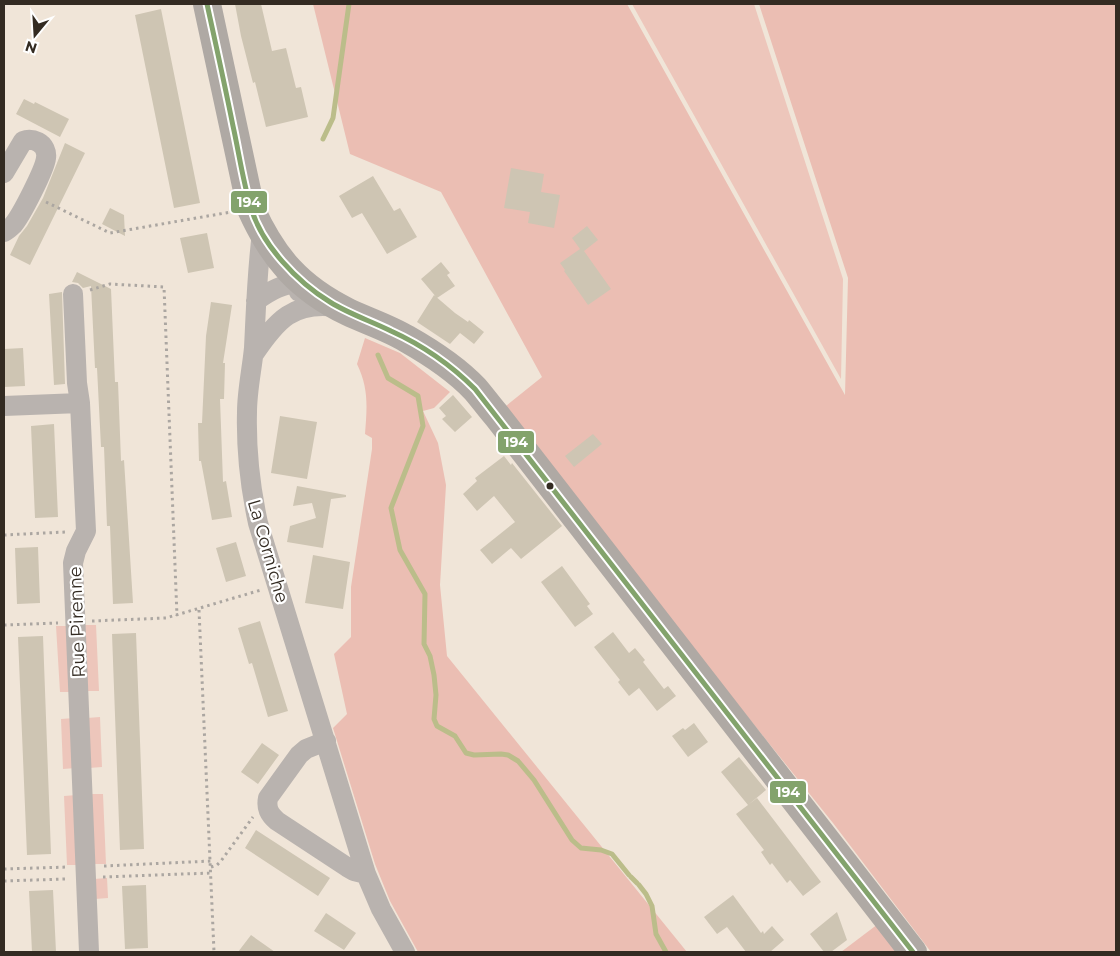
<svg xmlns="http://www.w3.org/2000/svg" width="1120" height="956" font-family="Montserrat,sans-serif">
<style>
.green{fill:#edc6bb}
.forest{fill:#ebbeb3}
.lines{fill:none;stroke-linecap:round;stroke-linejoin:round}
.stream{stroke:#bbbd8a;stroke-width:5}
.building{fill:#cec5b3}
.path{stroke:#aba6a1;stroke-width:3;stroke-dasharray:2.5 4;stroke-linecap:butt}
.street{stroke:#b9b3af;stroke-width:20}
.secondary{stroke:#afa9a4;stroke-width:28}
.bus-1-casing{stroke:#fff;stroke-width:9}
.bus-1{stroke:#83a36c;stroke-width:5}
.bus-dot{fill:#332b22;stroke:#fff;stroke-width:2}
.labels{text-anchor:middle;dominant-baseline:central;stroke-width:4.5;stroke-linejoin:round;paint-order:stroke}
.street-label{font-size:18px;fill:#332b22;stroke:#fff}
.line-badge{stroke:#fff;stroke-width:2}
.badge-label{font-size:14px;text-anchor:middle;font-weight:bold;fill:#fff}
</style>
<rect width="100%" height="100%" fill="#f0e5d8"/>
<!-- green -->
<path class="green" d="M 632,4 L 754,4 L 843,279 L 841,379 Z
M 83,625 L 96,625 L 99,691 L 86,691 Z
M 56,626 L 70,626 L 72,692 L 60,692 Z
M 100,717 L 102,767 L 89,768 L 87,718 Z
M 74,718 L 76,768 L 63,769 L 61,719 Z
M 90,794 L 103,794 L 106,864 L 93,864 Z
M 77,795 L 80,865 L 67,865 L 64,796 Z
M 107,878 L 108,898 L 95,899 L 94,879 Z"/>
<!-- forest -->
<path class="forest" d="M 313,4 L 627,4 L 845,395 L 848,278 L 759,4 L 1116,4 L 1116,952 L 931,952 L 833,823 L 501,410 L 542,377 L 441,192 L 350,154 Z
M 365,338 L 400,353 L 450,392 L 434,408 L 423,411 L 438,443 L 446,485 L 440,585 L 447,656 L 687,952 L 418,952 L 390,901 L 375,864 L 333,728 L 347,714 L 334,654 L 351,637 L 351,587 L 372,449 L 372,438 L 365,434 C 367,407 369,389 357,364 Z
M 878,924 L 900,952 L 841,952 Z"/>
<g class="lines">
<!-- stream -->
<path class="stream" d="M 323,139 L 333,118 L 349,4
M 378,355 L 388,378 L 418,396 L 423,426 L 391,508 L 400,550 L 425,594 L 424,644 L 430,656 L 434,675 L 436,695 L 434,719 L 437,726 L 455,736 L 466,753 L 474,755 L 501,754 L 508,755 L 518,761 L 534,780 L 572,840 L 581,848 L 601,850 L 612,854 L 629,875
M 631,877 L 637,883
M 639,885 L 646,894 L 652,906 L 656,934 L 666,952"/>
</g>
<!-- building -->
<path class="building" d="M 235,4 L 261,4 L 272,51 L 286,48 L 296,88 L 301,87 L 308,117 L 266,127 L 255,82 L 253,83 L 241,36 Z
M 161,9 L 200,203 L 174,208 L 135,15 Z
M 24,99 L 34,104 L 35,102 L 69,119 L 60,137 L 16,114 Z
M 65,143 L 85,153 L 30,265 L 10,255 L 19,236 L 27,226 L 43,198 Z
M 511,168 L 544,174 L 541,192 L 560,195 L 554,228 L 528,223 L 530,212 L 504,208 Z
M 373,176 L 394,211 L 400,208 L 417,237 L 387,254 L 362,213 L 352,218 L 339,196 Z
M 110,208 L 124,215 L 125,236 L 102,224 Z
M 587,226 L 598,240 L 584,251 L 611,289 L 588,305 L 564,271 L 565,270 L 560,263 L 580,249 L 572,238 Z
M 207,233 L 214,268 L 188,273 L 180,238 Z
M 441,262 L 450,273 L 447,275 L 455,286 L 437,298 L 421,279 Z
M 77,272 L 111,289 L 115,382 L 118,382 L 121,461 L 124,460 L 133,603 L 113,604 L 110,526 L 107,526 L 104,447 L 101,447 L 97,368 L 95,368 L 91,286 L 83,288 L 78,283 L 72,282 Z
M 62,292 L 65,384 L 54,385 L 49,294 Z
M 434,295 L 455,313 L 468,322 L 469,320 L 484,332 L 474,344 L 460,333 L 450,344 L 417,322 Z
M 211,302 L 232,305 L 223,363 L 225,363 L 224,399 L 220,399 L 223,482 L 226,481 L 232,517 L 212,520 L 201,461 L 199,461 L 198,423 L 202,423 L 206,336 Z
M 23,348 L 25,386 L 4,387 L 4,349 Z
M 453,395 L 472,417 L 455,432 L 442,419 L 446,416 L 439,408 Z
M 280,416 L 317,422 L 307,479 L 271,473 Z
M 54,424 L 58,517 L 35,518 L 31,426 Z
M 593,434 L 602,444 L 574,467 L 565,456 Z
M 504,456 L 511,465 L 512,463 L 562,526 L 521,559 L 511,548 L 492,564 L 480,550 L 515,522 L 494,496 L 477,511 L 463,494 L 477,481 L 475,478 Z
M 297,486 L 346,495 L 346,497 L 331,499 L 323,548 L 287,542 L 290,526 L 316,518 L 312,503 L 293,506 Z
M 236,542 L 246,576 L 226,582 L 216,548 Z
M 38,547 L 40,603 L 17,604 L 15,548 Z
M 313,555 L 350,562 L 343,609 L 305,603 Z
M 562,566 L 590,604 L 587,606 L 593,614 L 575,627 L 541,582 Z
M 260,621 L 288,711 L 268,717 L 252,663 L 249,664 L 238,628 Z
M 613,632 L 629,653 L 635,648 L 645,660 L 643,662 L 664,689 L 668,686 L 676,696 L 657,711 L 639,688 L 629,696 L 618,682 L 620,680 L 594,647 Z
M 136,633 L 144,849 L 120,850 L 112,634 Z
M 43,636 L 51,854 L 27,855 L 18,637 Z
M 694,723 L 708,742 L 688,757 L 672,736 L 683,728 L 685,730 Z
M 262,743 L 279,755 L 258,784 L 241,772 Z
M 739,757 L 766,790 L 748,805 L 757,798 L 821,882 L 803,896 L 790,880 L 787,883 L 772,863 L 770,865 L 761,852 L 764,850 L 736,814 L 748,805 L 721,772 Z
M 256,830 L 330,878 L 318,896 L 245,848 Z
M 146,885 L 148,948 L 125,949 L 122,886 Z
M 53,890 L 56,952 L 32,952 L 29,891 Z
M 733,895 L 761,933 L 763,931 L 764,934 L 772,926 L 784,940 L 770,952 L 746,952 L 727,927 L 717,934 L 704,917 Z
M 837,912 L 847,940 L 831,952 L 824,952 L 810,934 Z
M 326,913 L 356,933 L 344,950 L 314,931 Z
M 251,935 L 275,952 L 238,952 Z"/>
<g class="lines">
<!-- path -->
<path class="path" d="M 46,202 L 110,233 L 231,212
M 90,290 L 110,284 L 164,287 L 177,616
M 4,535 L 66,532
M 199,610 L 214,952
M 92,621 L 166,618 L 261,590
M 4,625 L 58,623
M 104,866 L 211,861
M 211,867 L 217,865 L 221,861 L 253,817
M 4,869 L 68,867
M 103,877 L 211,873
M 4,881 L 66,879"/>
<!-- street -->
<path class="street" d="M 4,173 L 23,141 C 28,139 32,139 38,142 C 44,145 47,152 46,158 C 45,169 21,216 13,225 C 10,228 8,230 4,232
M 262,233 C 257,271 256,309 254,348 C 252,369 247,391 247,412 C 246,450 250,486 258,523 L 366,874 L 381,909 L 405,952
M 73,294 L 77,383 L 80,403 L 86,531 L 76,551 L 73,563 L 89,952
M 256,301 C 271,290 283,284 301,282 L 299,292
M 254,354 C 277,320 293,301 337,307
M 4,406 L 80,403
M 326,741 L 306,749 L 299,755 L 268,798 C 266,808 269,814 277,821 L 347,867 L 354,871 L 366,874"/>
<!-- secondary -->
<path class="secondary" d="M 207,4 L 251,209 C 273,258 299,288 348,312 C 367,321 389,328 407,339 C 430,352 457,370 475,389 C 482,397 489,407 497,416 L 913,952"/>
<defs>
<path id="bus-1" d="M 207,4 C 216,45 225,86 233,126 C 239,153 243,182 251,208 C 262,245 297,282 330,302 C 349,314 371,321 391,331 C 422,345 451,365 475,389 L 913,952"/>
</defs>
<!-- bus-1 casing -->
<use href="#bus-1" class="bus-1-casing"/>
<!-- bus-1 -->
<use href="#bus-1" class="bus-1"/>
</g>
<!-- markers -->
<circle class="bus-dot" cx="550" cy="486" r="4.5"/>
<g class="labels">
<!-- street labels -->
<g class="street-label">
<text transform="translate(268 551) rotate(74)">La Corniche</text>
<text transform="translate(77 622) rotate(-92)">Rue Pirenne</text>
</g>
</g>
<g class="line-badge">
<rect x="230" y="190" width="38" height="24" rx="5" fill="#83a36c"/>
<rect x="497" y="430" width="38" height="24" rx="5" fill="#83a36c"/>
<rect x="769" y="780" width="38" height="24" rx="5" fill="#83a36c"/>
</g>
<g class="badge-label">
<text x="249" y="207">194</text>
<text x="516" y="447">194</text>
<text x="788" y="797">194</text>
</g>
<!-- border -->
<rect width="1120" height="956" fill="none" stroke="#332b22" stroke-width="10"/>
<!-- north arrow -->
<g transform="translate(35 35) rotate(198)" stroke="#ffffff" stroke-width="4" paint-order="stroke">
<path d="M0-4L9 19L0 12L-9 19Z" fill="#332b22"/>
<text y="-8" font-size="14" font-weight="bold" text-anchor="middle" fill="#332b22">N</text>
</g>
</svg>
